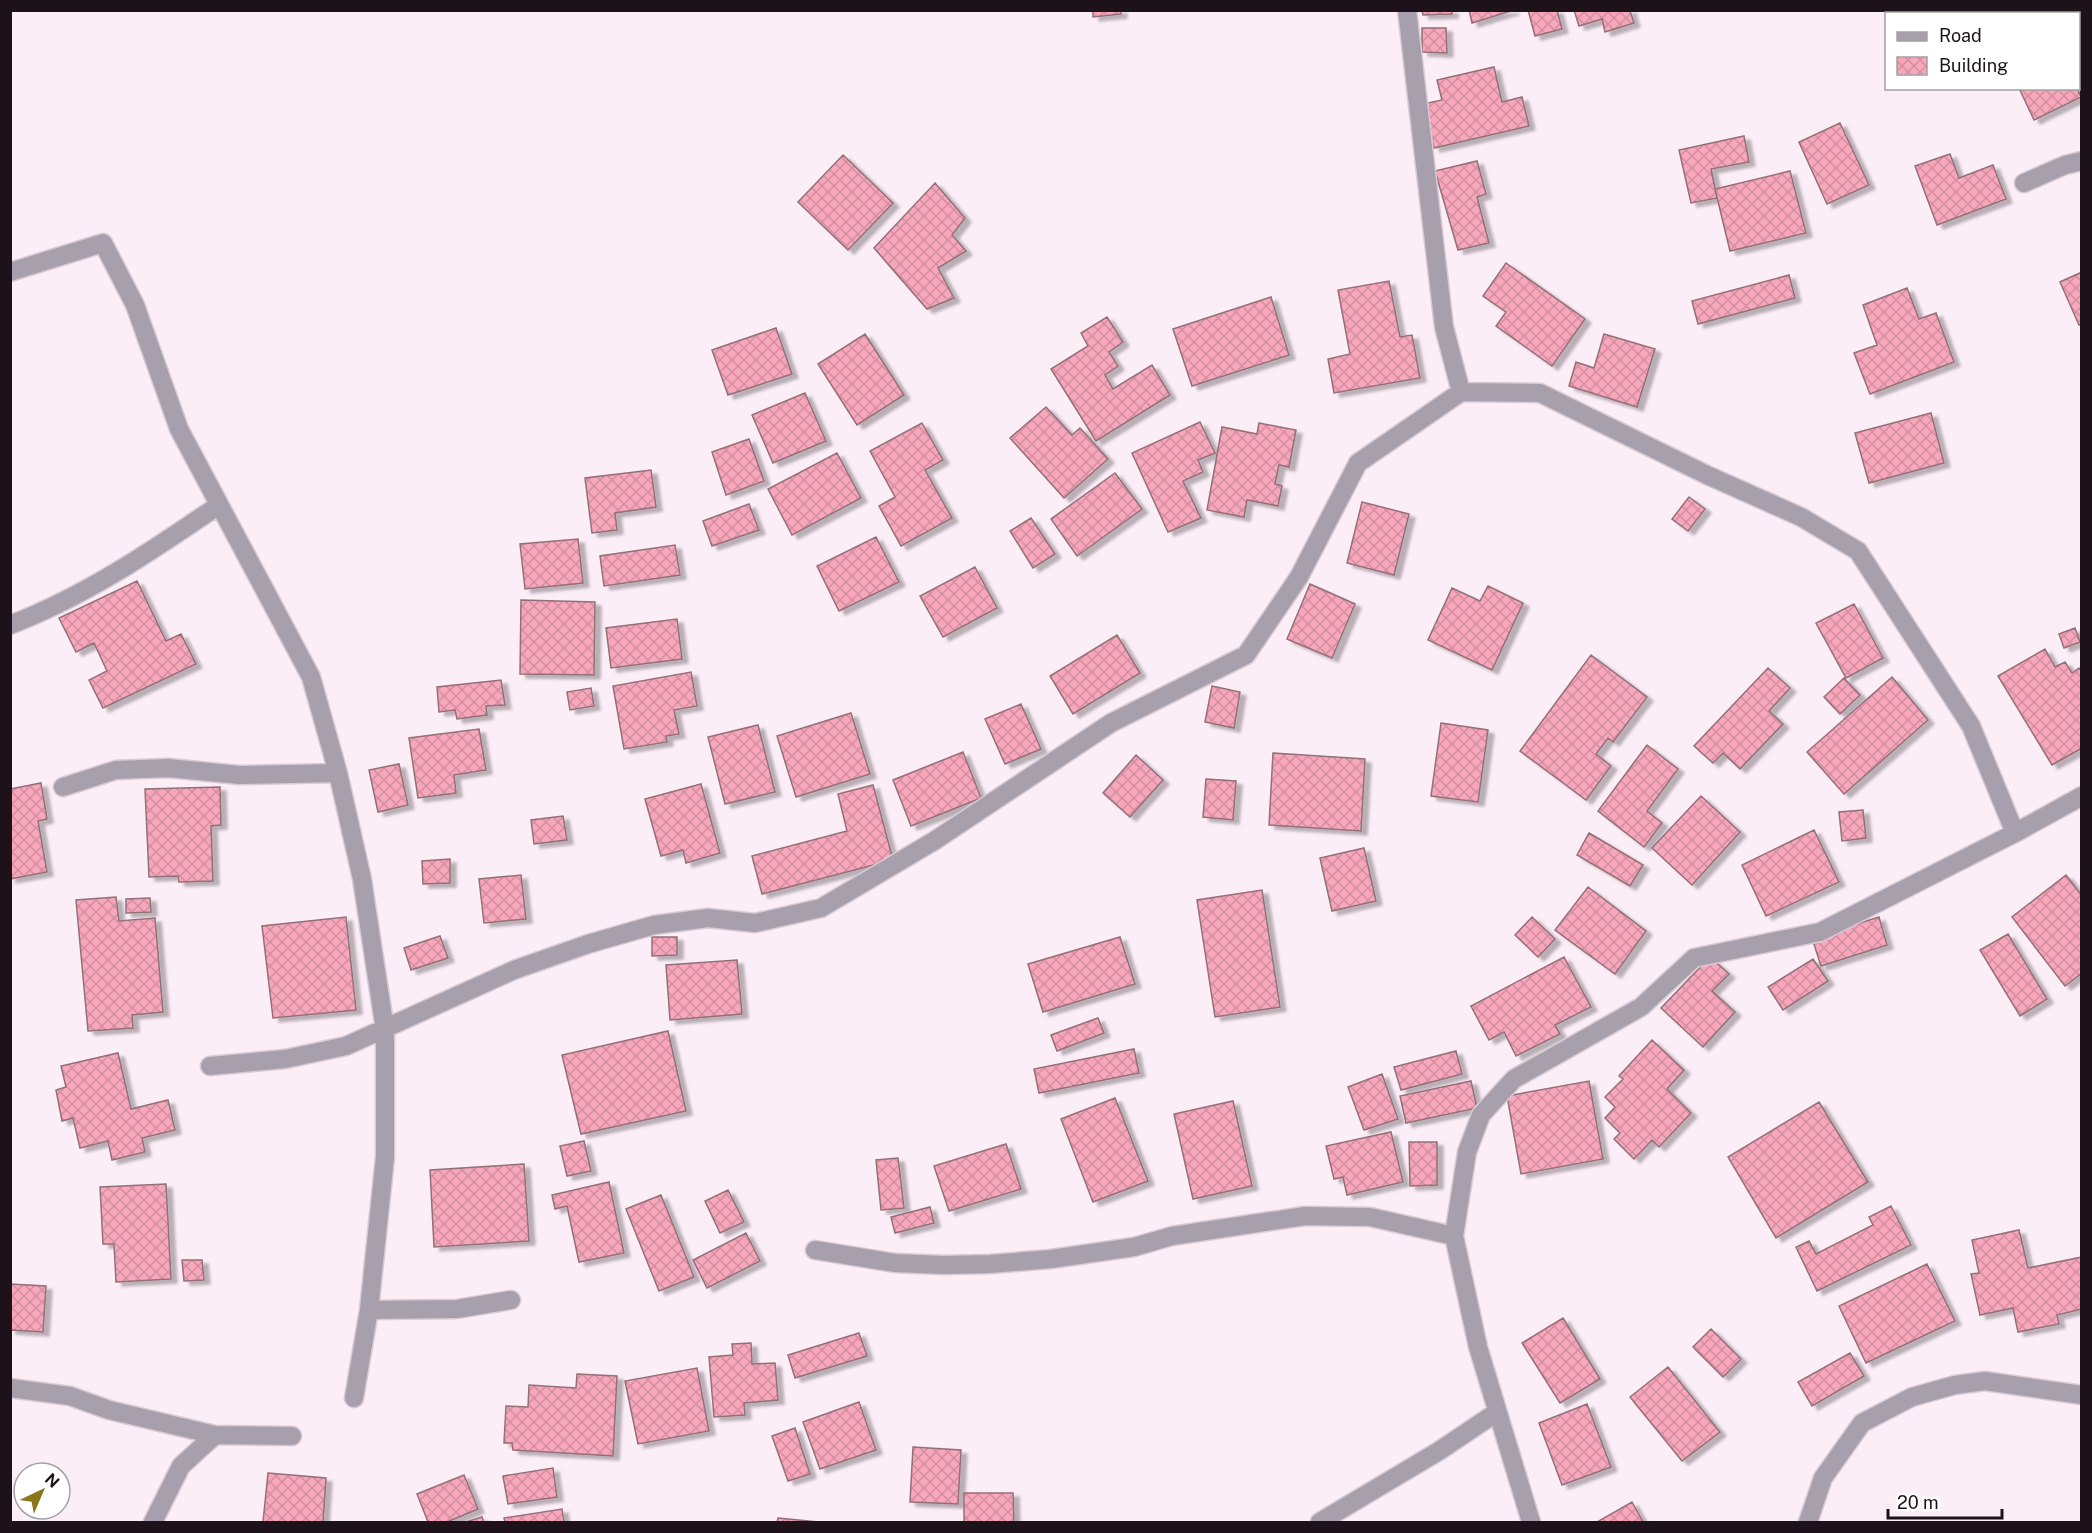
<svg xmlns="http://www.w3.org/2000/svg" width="2092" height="1533" font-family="'Public Sans',sans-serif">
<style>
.building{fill:url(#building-cross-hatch);stroke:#937078;stroke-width:1.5;filter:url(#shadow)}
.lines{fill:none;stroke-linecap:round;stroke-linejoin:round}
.street-casing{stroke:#d8cbd3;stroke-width:21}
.street{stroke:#a89fac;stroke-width:18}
</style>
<defs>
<pattern id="building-cross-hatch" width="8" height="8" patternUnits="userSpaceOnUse" patternTransform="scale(1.5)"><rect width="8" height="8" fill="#f7a6bb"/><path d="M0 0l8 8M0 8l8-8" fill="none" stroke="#d38ea0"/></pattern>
<filter id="shadow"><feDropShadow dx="6" dy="4" stdDeviation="1.5" flood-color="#0004"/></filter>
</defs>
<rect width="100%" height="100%" fill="#fceef7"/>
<!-- building -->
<path class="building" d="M 1093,10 L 1121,10 L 1121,14 L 1093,17 Z
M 1422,10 L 1452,10 L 1452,14 L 1423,15 Z
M 1469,10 L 1514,10 L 1472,23 Z
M 1528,10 L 1557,10 L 1562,29 L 1535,36 Z
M 1574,10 L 1632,10 L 1630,11 L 1634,23 L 1605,32 L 1602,19 L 1579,26 Z
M 1917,10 L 1952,10 L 1954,14 L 1910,14 Z
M 1422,28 L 1446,28 L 1447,53 L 1422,52 Z
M 1494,67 L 1502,102 L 1522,97 L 1529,126 L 1434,148 L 1423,104 L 1442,100 L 1437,80 Z
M 2019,88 L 2077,88 L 2081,97 L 2034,120 Z
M 1840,123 L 1869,185 L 1827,204 L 1799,142 Z
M 1744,136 L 1749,162 L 1711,169 L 1717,198 L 1691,203 L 1679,150 Z
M 1950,154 L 1959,178 L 1993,165 L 2006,199 L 1937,225 L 1915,166 Z
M 843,155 L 893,203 L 848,250 L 798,202 Z
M 1477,161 L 1486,194 L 1477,197 L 1489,243 L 1458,250 L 1435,171 Z
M 1790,171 L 1806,233 L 1730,251 L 1715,189 Z
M 935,183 L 965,218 L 952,235 L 966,251 L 938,268 L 954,298 L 927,309 L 874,248 Z
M 1506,263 L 1585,319 L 1552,366 L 1496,326 L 1506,312 L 1483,296 Z
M 2082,272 L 2082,325 L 2079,325 L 2060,282 Z
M 1789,275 L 1795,298 L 1698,324 L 1692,301 Z
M 1389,281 L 1400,337 L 1412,335 L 1420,378 L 1334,393 L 1328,359 L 1350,354 L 1338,290 Z
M 1907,288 L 1919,319 L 1936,313 L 1954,362 L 1870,394 L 1854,353 L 1877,345 L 1863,305 Z
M 1271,297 L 1289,355 L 1192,386 L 1173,329 Z
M 1107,317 L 1123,342 L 1109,352 L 1118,366 L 1105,375 L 1113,389 L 1152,365 L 1170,395 L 1096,441 L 1051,369 L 1088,346 L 1081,333 Z
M 776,328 L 792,374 L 728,395 L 712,350 Z
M 865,334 L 904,395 L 857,425 L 818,364 Z
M 1604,334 L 1655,349 L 1637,407 L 1569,386 L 1576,362 L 1594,368 Z
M 805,393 L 826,441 L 773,463 L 752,415 Z
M 1046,407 L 1072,435 L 1080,428 L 1108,459 L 1064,498 L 1010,438 Z
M 1931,413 L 1944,463 L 1869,483 L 1855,433 Z
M 1200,422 L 1215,453 L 1198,460 L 1203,472 L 1183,481 L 1201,518 L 1168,532 L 1132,453 Z
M 922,423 L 943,460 L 925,470 L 952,518 L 901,546 L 879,506 L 895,497 L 870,451 Z
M 1259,423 L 1296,430 L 1289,467 L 1279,465 L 1275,484 L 1282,486 L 1278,506 L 1247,500 L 1244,517 L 1207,510 L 1222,427 L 1257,434 Z
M 749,439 L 764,481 L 726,495 L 712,452 Z
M 837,453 L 861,498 L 792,535 L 768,489 Z
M 651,470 L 656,507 L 615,513 L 617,530 L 592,533 L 585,478 Z
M 1115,473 L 1142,509 L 1077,556 L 1051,519 Z
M 1689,497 L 1705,509 L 1688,531 L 1672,519 Z
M 1362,502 L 1409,514 L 1394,575 L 1347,563 Z
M 749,504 L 759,530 L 712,546 L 703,521 Z
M 1031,518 L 1055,554 L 1033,568 L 1010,531 Z
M 876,537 L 899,582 L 839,611 L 817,566 Z
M 578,539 L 583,583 L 525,589 L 520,544 Z
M 675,545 L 680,575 L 604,586 L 600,556 Z
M 975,567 L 997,608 L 943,637 L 920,596 Z
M 137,581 L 166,641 L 181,634 L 196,664 L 103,708 L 89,680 L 107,671 L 94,643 L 76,652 L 59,618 Z
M 1310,584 L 1355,604 L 1332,658 L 1287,639 Z
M 1488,586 L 1523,603 L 1492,670 L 1428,640 L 1452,588 L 1480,601 Z
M 521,600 L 595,602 L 594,675 L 520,674 Z
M 1854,604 L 1883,658 L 1846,678 L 1816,623 Z
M 677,619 L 682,659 L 611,668 L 606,628 Z
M 2075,628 L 2080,642 L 2064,648 L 2059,634 Z
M 1117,635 L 1140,673 L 1073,714 L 1050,676 Z
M 2045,649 L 2055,667 L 2065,662 L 2072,673 L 2079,668 L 2082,672 L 2082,748 L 2052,765 L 1998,676 Z
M 1591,655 L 1647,697 L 1613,742 L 1608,738 L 1596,754 L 1611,766 L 1586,800 L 1520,751 Z
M 1768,668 L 1790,688 L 1769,711 L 1783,724 L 1740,769 L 1723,753 L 1713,763 L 1694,746 Z
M 691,672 L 697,706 L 674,710 L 679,734 L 666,736 L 667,742 L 624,749 L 613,686 Z
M 1892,677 L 1928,720 L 1844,794 L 1807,752 Z
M 1844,678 L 1860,695 L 1840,714 L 1824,697 Z
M 501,680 L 505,705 L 486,706 L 487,715 L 457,719 L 455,710 L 439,712 L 437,687 Z
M 1212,686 L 1240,692 L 1234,728 L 1205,722 Z
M 591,688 L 594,706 L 570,710 L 567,692 Z
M 1021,704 L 1041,749 L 1005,764 L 985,719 Z
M 851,713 L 870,774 L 796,797 L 777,736 Z
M 1441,723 L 1488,730 L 1478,802 L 1431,796 Z
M 758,725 L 775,792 L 725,804 L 708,737 Z
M 479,729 L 486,770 L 454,775 L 456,793 L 418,798 L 409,738 Z
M 1647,745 L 1678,769 L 1647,811 L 1662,823 L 1644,847 L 1598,811 Z
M 963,752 L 981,798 L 911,826 L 893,780 Z
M 1273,753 L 1365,759 L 1361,831 L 1269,825 Z
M 1136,755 L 1163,780 L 1130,817 L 1103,793 Z
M 399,764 L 408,805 L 378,812 L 369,770 Z
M 1206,779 L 1236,781 L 1233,820 L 1203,817 Z
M 41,783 L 47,819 L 38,821 L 47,872 L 10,879 L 10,789 Z
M 701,784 L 720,853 L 686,863 L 683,850 L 661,856 L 645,799 Z
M 873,785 L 893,860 L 762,894 L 752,856 L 847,831 L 838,794 Z
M 220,787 L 221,825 L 211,826 L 213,881 L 179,882 L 178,876 L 149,877 L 145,789 Z
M 1701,796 L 1740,832 L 1692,885 L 1652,848 Z
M 1863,810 L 1866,838 L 1842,841 L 1839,812 Z
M 563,816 L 567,840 L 534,844 L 531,820 Z
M 1814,830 L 1839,882 L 1766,916 L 1742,865 Z
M 1589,833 L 1643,865 L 1630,886 L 1577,855 Z
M 1364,848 L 1376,901 L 1332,911 L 1320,858 Z
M 450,859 L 450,883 L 423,884 L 422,861 Z
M 521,875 L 526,919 L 484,923 L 479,879 Z
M 2066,875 L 2082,896 L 2082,973 L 2065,986 L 2012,917 Z
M 1588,887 L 1646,931 L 1615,974 L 1555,930 Z
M 1262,890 L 1280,1007 L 1215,1017 L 1197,900 Z
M 116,897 L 119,921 L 155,918 L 163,1012 L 132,1015 L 133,1028 L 88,1031 L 76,900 Z
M 150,898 L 151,912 L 126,913 L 126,899 Z
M 346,917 L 356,1010 L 273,1018 L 262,926 Z
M 1532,917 L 1555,939 L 1538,957 L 1515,935 Z
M 1879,917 L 1887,945 L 1821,966 L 1812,938 Z
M 2008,934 L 2047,999 L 2020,1016 L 1980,950 Z
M 440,936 L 448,958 L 411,970 L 404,948 Z
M 652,937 L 677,937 L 677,955 L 652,956 Z
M 1120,937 L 1135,984 L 1043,1012 L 1028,964 Z
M 1564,957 L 1591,1007 L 1555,1025 L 1560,1034 L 1516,1056 L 1504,1032 L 1489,1040 L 1471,1006 Z
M 1710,957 L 1729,974 L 1712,991 L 1735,1012 L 1703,1047 L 1661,1008 Z
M 1813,959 L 1828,981 L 1783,1010 L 1768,987 Z
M 737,960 L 742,1014 L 670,1020 L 666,965 Z
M 1098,1018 L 1104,1033 L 1057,1051 L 1051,1035 Z
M 668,1031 L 686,1111 L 581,1134 L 562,1055 Z
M 1652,1040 L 1684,1070 L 1667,1089 L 1691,1113 L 1659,1147 L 1652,1140 L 1634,1159 L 1614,1139 L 1620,1133 L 1605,1118 L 1615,1107 L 1605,1097 L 1623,1079 L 1619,1076 Z
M 1134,1049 L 1139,1073 L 1039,1093 L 1034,1069 Z
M 1456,1051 L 1462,1074 L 1401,1090 L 1394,1067 Z
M 118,1053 L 131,1109 L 168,1100 L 175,1130 L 142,1138 L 145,1152 L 112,1160 L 108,1141 L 80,1148 L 73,1118 L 62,1121 L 56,1090 L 66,1087 L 61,1066 Z
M 1382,1074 L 1398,1119 L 1364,1130 L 1348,1087 Z
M 1471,1081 L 1477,1108 L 1406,1123 L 1400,1096 Z
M 1589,1081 L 1603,1159 L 1521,1174 L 1507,1096 Z
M 1115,1098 L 1148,1181 L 1093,1202 L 1061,1119 Z
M 1233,1101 L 1252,1186 L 1193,1199 L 1174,1114 Z
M 1819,1102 L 1868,1182 L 1776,1238 L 1728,1157 Z
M 1391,1132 L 1403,1182 L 1347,1195 L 1343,1177 L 1334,1179 L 1326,1146 Z
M 584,1141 L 591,1171 L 567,1176 L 560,1146 Z
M 1409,1142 L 1437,1142 L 1437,1185 L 1410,1186 Z
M 1006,1144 L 1021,1189 L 949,1211 L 934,1166 Z
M 898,1158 L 904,1208 L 881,1210 L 876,1160 Z
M 524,1164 L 529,1241 L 434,1247 L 430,1170 Z
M 609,1182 L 624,1253 L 579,1262 L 567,1206 L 555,1209 L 552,1195 Z
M 166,1184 L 171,1279 L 116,1282 L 114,1244 L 103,1244 L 100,1187 Z
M 728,1190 L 744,1222 L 720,1233 L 705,1201 Z
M 661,1195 L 694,1277 L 659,1291 L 626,1209 Z
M 1891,1206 L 1911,1245 L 1817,1291 L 1796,1247 L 1809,1241 L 1816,1254 L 1873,1225 L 1869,1217 Z
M 930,1207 L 934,1223 L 895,1233 L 891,1217 Z
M 2019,1230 L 2028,1268 L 2082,1257 L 2082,1309 L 2057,1315 L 2059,1324 L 2018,1332 L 2013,1308 L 1980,1315 L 1971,1274 L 1979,1273 L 1972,1240 Z
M 746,1233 L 760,1261 L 707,1288 L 693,1260 Z
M 182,1260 L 202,1260 L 204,1280 L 184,1281 Z
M 1927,1264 L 1955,1321 L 1866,1363 L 1839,1306 Z
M 10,1284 L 46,1286 L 43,1332 L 10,1330 Z
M 1563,1318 L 1600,1379 L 1560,1403 L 1522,1343 Z
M 1711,1329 L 1741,1359 L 1723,1377 L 1693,1347 Z
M 859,1333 L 867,1356 L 795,1378 L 788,1355 Z
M 751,1343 L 752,1364 L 775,1363 L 778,1400 L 744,1403 L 745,1415 L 714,1417 L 709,1357 L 733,1355 L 732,1344 Z
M 1850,1353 L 1864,1376 L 1812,1406 L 1798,1382 Z
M 1668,1367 L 1720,1432 L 1682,1461 L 1630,1397 Z
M 697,1368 L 709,1431 L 638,1444 L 625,1381 Z
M 577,1374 L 617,1376 L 613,1456 L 513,1450 L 512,1443 L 504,1443 L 506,1406 L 528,1407 L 529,1385 L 576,1388 Z
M 859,1402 L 876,1450 L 820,1469 L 803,1422 Z
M 1587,1404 L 1611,1467 L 1562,1485 L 1539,1423 Z
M 795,1428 L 810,1474 L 788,1481 L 772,1436 Z
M 913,1447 L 961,1450 L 958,1504 L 910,1502 Z
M 553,1468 L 557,1497 L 508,1504 L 503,1476 Z
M 268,1473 L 326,1478 L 323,1522 L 263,1522 Z
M 464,1475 L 478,1509 L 447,1522 L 428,1522 L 417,1494 Z
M 964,1493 L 1013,1493 L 1014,1522 L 964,1522 Z
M 1632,1502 L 1643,1522 L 1597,1522 Z
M 562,1509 L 564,1522 L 505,1522 L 504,1518 Z
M 482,1517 L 484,1522 L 466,1522 Z
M 778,1518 L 819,1522 L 777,1522 Z"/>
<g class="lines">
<defs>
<path id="street" d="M 1407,10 L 1444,327 L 1461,392
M 2024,183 L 2065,165 L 2082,161
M 10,272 L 103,243 L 135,305 L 179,429 L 311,677 L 338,773 L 362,879 L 385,1030 L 385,1157 L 369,1310 L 354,1398
M 10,625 C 86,596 153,550 219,505
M 63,787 L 116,770 L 168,768 L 240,775 L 338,773
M 210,1066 L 285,1059 L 346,1046 L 514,970 L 588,944 L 654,925 L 708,918 L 755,923 L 821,908 L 934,841 L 1111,723 L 1246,655 L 1299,577 L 1358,463 L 1461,392 L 1540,393 L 1707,475 L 1801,517 L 1858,551 L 1971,726 L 2015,833
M 815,1250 L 895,1263 L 944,1265 L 990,1264 L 1051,1259 L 1134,1247 L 1172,1236 L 1305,1216 L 1370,1217 L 1454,1236
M 369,1310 L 457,1309 L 511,1300
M 10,1388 L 70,1396 L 109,1410 L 215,1435 L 292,1436
M 153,1522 L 181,1466 L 215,1435
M 1320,1522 L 1439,1451 L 1497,1412
M 1531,1522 L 1478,1347 L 1454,1236 L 1467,1152 L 1481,1115 L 1514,1079 L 1641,1007 L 1694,958 L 1820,932 L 2015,833 L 2082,796
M 1808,1522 L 1823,1478 L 1862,1423 L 1912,1397 L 1955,1385 L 1985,1381 L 2082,1395"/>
</defs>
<!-- street casing -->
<use href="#street" class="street-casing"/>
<!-- street -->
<use href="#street" class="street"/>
</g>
<!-- border -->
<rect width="2092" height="1533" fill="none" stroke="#1d1219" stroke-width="24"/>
<!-- legend -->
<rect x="1885" y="12" width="195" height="78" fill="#ffffff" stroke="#a5a0a3" stroke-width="1.5"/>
<rect x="1897" y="32" width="30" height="9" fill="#a89fac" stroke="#a5a0a3" stroke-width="1.5"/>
<text x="1939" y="42" font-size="18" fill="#1d1219">Road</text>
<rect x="1897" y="57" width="30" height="18" fill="url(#building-cross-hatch)" stroke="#a5a0a3" stroke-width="1.5"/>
<text x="1939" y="72" font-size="18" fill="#1d1219">Building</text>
<!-- north arrow -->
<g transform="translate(42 1491) rotate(44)"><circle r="28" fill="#ffffff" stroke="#a5a0a3" stroke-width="1.5"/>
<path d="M0-4.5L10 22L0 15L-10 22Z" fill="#8a771b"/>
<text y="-9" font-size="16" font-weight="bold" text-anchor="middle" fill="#1d1219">N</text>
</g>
<!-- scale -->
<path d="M1888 1509v9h114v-9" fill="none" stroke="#1d1219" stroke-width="3"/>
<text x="1897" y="1509" font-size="18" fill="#1d1219" stroke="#ffffff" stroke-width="4.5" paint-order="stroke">20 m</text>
</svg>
